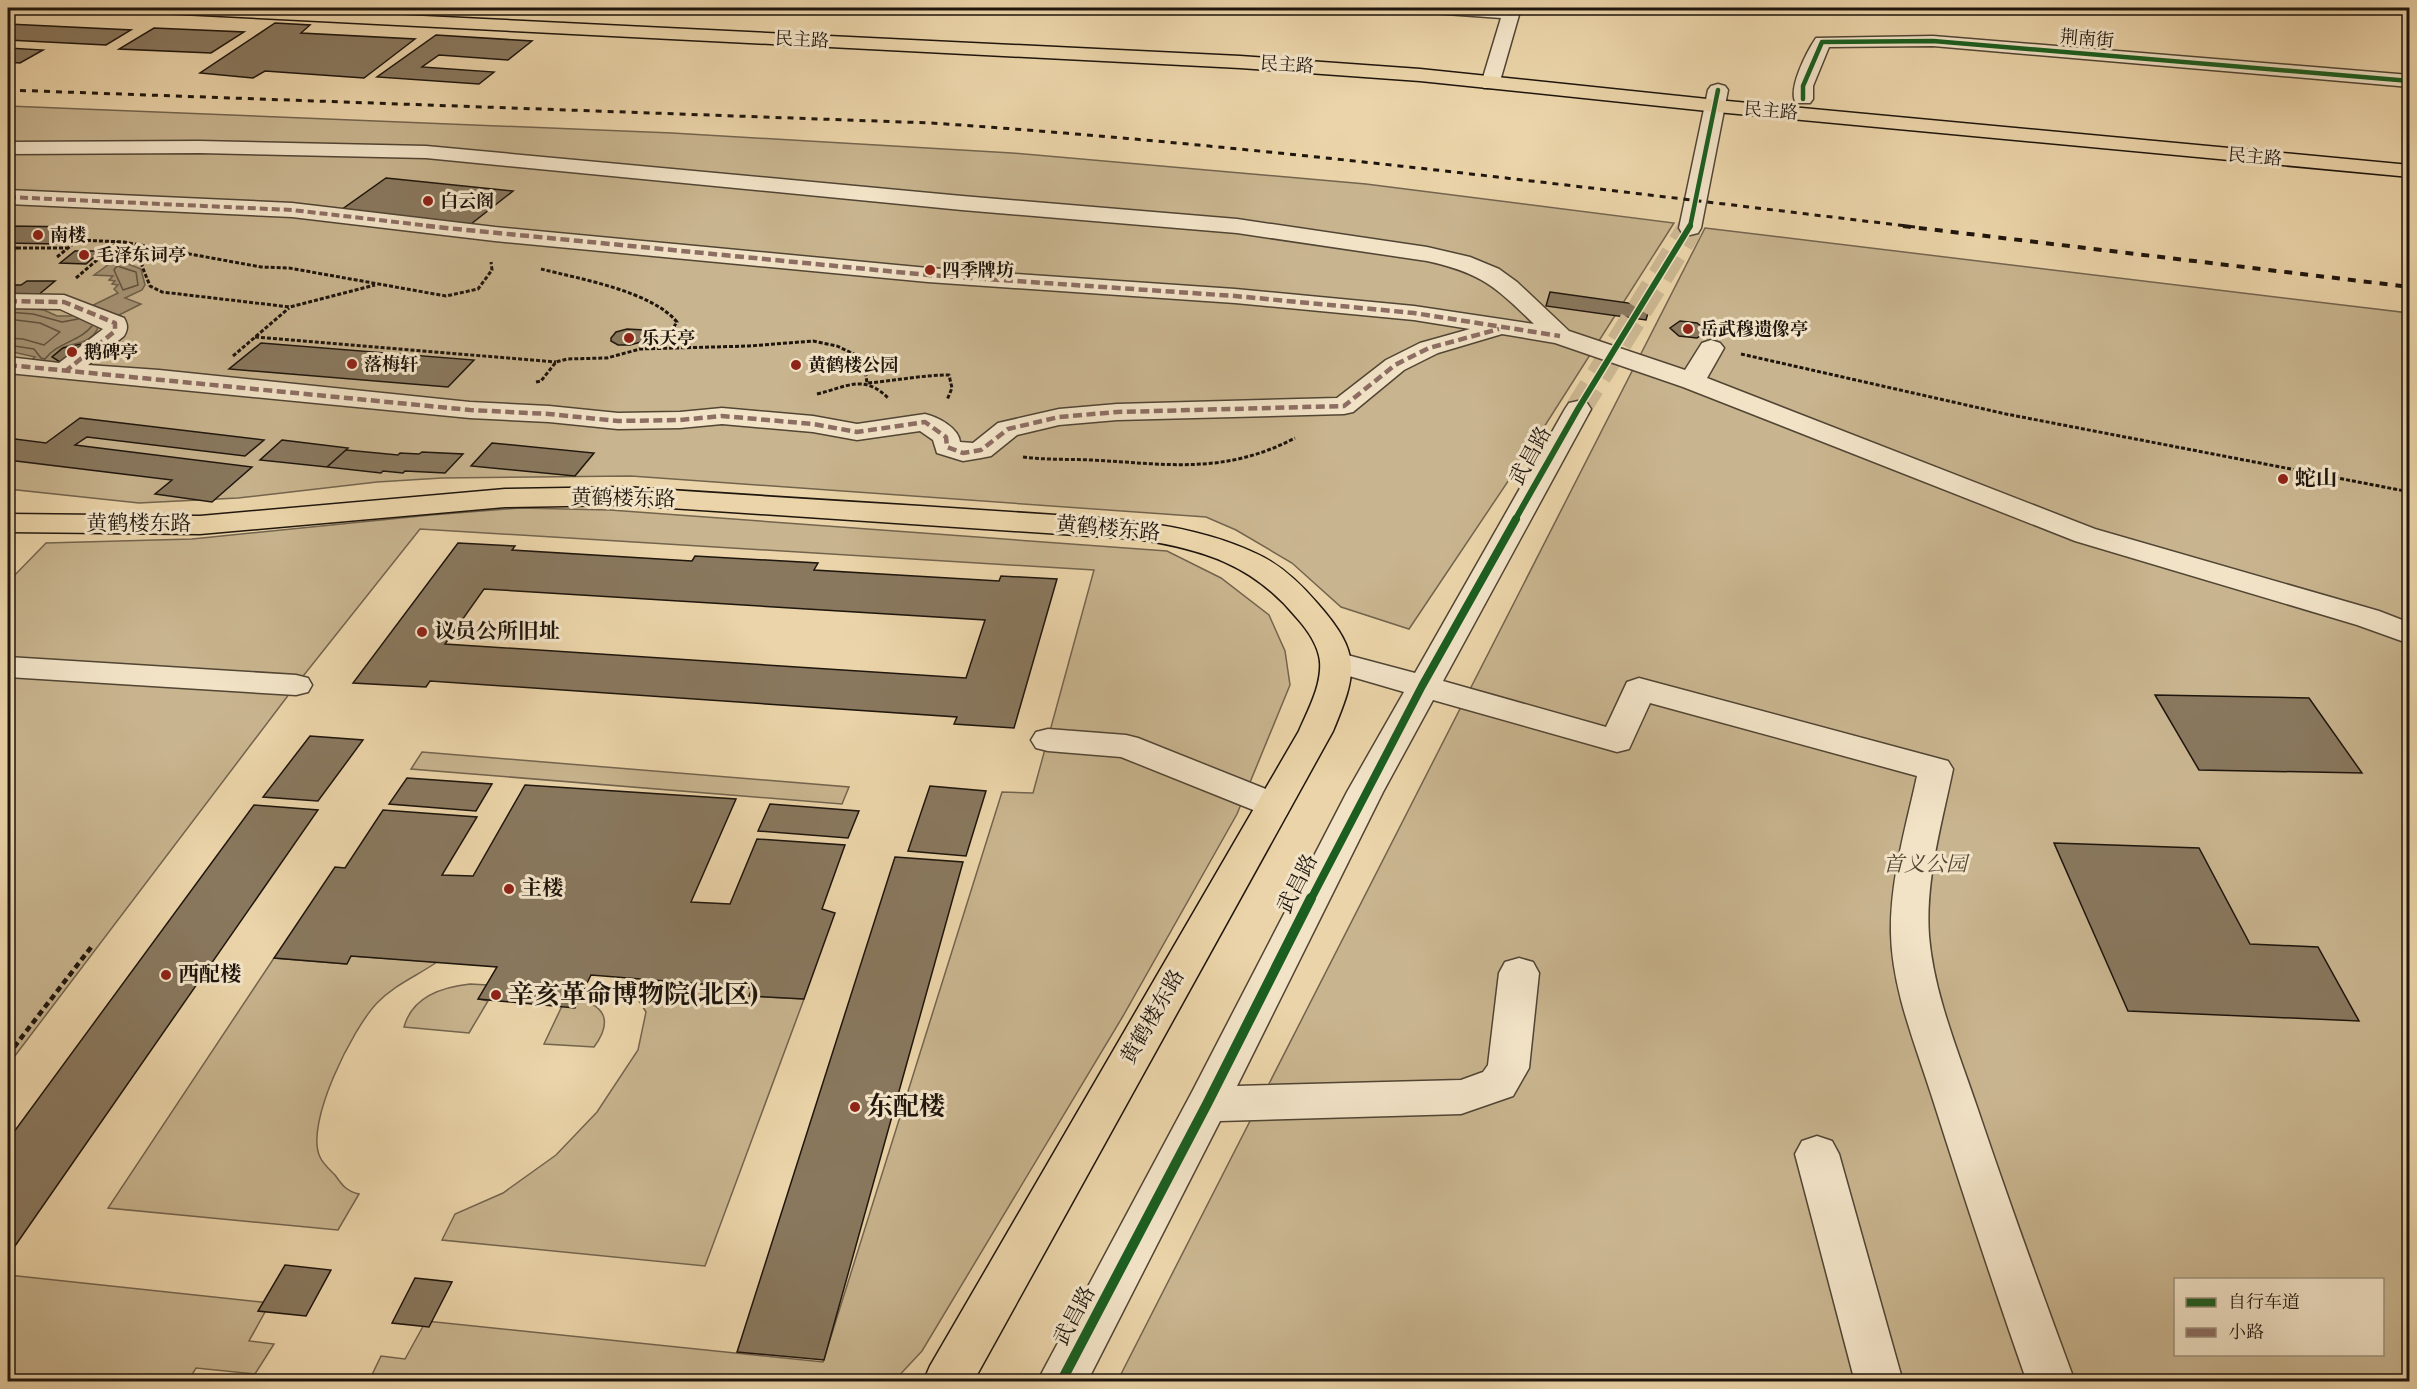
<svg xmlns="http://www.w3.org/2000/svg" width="2417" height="1389" font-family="'Libre Bodoni','Noto Serif SC',serif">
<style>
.green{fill:#c8b48e;stroke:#73644e;stroke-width:1.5;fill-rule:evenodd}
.water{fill:#a59374;stroke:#6f614b;stroke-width:1.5}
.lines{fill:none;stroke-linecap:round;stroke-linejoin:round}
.shore{stroke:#625440;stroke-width:1.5}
.building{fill:#89785e;stroke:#1e150d;stroke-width:1.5;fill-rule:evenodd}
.minor-tunnel{stroke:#ccb792;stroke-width:26;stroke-dasharray:26 13;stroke-linecap:butt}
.minor-casing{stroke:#514534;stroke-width:3}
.major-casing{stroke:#1e150d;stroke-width:3}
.path-far1{stroke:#1e150d;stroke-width:3;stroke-dasharray:4 2;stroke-linecap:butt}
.path{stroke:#1e150d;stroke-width:4.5;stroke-dasharray:6 4;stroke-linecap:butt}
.minor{fill:#f2e3c7;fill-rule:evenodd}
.major{fill:#ebd4a9;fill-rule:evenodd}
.rail-far1{stroke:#1e150d;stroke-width:3;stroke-dasharray:6 6;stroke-linecap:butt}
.rail{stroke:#1e150d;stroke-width:4;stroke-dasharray:8 8;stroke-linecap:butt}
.quiet-far1{stroke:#8d6e63;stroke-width:4;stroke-dasharray:8 4;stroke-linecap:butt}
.quiet{stroke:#8d6e63;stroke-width:4.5;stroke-dasharray:9 4.5;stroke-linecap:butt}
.cycleway-far3-casing{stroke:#f2e3c7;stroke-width:7}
.cycleway-far2-casing{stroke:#f2e3c7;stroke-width:9}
.cycleway-far1-casing{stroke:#f2e3c7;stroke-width:11}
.cycleway-casing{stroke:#f2e3c7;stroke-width:14}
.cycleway-far3{stroke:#1b5e20;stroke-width:4.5}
.cycleway-far2{stroke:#1b5e20;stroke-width:6}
.cycleway-far1{stroke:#1b5e20;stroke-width:8}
.cycleway{stroke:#1b5e20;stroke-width:10}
.poi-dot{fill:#8f2418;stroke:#f2e3c7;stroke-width:2}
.labels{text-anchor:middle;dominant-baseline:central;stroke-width:6;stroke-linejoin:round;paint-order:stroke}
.far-street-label{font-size:18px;fill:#1e150d;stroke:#f2e3c7}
.far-poi-label{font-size:18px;font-weight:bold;fill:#1e150d;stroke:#f2e3c7;text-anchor:start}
.street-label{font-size:21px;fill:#1e150d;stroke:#f2e3c7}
.poi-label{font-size:21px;font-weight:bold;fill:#1e150d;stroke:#f2e3c7;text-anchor:start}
.park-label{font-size:21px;font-style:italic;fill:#514534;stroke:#f2e3c7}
.near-poi-label{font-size:26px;font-weight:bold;fill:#1e150d;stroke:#f2e3c7;text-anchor:start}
</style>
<rect width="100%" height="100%" fill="#ebd4a9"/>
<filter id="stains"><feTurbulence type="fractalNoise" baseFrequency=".00333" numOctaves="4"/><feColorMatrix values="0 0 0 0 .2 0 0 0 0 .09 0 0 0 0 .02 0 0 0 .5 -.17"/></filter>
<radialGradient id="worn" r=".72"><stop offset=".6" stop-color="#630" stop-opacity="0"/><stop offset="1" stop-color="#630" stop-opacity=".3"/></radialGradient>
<!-- green -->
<path class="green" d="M 8,106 L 672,133 L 1012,153 L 1366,184 L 1674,223 L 1537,438 L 1409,629 L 1341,607 L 1292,563 L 1236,530 L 1206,517 L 631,476 L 442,478 L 377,482 L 238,498 L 139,503 L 8,489 Z
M 1705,228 L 2409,313 L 2409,1381 L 1117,1382 ZM 2176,1280 L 2382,1280 L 2382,1354 L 2176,1354 Z
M 520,508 L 610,510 L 1167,551 L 1221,578 L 1269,615 L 1285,651 L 1290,685 L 1237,814 L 1123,1016 L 922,1351 L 894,1381 L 369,1381 L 381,1356 L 405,1359 L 426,1321 L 823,1362 L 1002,792 L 1033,793 L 1094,570 L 420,529 L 296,685 L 8,1065 L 8,582 L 46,543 L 192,539 L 431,515 Z
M 422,752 L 849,787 L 842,804 L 411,769 Z
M 351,956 L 437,962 C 417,976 394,985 377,1003 C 353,1028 304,1124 320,1157 C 323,1164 330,1170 335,1175 C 342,1185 346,1191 359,1194 L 338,1230 L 108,1208 L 274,958 L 346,964 Z
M 624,977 L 752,988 L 750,996 L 804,999 L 705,1266 L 442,1240 L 455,1214 L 503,1193 L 556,1155 L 597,1112 L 638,1050 L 646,1012 Z
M 470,984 L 487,985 L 479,999 L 488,1001 L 469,1033 L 404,1027 C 412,997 442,987 470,984 Z
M 579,999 C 608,1007 611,1024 594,1047 L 544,1044 L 562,1006 Z
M 8,1275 L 270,1303 L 249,1341 L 274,1344 L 255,1374 L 196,1368 L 188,1381 L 8,1382 Z"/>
<!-- water -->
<path class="water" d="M 116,259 L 141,269 L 145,285 L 142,290 L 125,298 L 141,304 L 99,325 C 93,343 78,342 64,347 C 60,349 56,354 53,356 L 60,362 L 49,365 L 28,363 L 35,357 L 8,351 L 8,306 L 44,310 L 57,316 L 71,316 L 118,293 L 114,289 L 118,285 L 112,284 L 115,281 L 109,280 L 113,276 L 94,275 Z"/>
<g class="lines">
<!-- shore -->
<path class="shore" d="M 117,266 L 136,272 L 138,285 L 123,290 L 114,270 Z
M 8,312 L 33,314 L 62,322 L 78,319
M 8,319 L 40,323 L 60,332 L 44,345 L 23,339 L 8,338
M 8,345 L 34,349 L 41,358 L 45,359 C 58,342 79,342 92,326"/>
</g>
<!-- building -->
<path class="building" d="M 275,23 L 310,25 L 301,33 L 415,39 L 364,78 L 265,71 L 253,78 L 200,73 Z
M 8,24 L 131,30 L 106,45 L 8,40 Z
M 154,28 L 244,32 L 211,53 L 119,49 Z
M 436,35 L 532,41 L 508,60 L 439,55 L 422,67 L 494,72 L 479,84 L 377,77 Z
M 8,48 L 43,50 L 20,63 L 8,62 Z
M 386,178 L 513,191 L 471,224 L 341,210 Z
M 8,226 L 78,227 L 57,244 L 8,243 Z
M 75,251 L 101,251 L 86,264 L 60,263 Z
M 27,281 L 55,281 L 37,296 L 8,295 L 8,285 L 21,285 Z
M 1550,292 L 1650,306 L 1646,320 L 1546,306 Z
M 1680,321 L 1697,323 L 1707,331 L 1697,338 L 1679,336 L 1670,328 Z
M 627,329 L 644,330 L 648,337 L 641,342 L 630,345 L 618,345 L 611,341 L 611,338 L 616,332 Z
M 261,343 L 474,360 L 448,387 L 229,369 Z
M 81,344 L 91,348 L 83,358 L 60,362 L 52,357 L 63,348 Z
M 80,418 L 264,440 L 245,456 L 87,437 L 75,445 L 252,467 L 212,502 L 155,494 L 172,480 L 8,460 L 8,444 L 15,439 L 46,443 Z
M 282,440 L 348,448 L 327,467 L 260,460 Z
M 492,443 L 594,453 L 575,476 L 471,466 Z
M 346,450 L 398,455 L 400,453 L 419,454 L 422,452 L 463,454 L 445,473 L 405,471 L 403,473 L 383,471 L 381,473 L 327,467 Z
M 458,543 L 515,546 L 512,550 L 692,561 L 695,556 L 818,563 L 814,570 L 999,581 L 1001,576 L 1057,579 L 1014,728 L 954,724 L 957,717 L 430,681 L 426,687 L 353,683 ZM 484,589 L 985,620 L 966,678 L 445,644 Z
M 2155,695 L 2309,698 L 2362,773 L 2199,770 Z
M 310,736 L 363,740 L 318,801 L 263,797 Z
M 407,778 L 492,784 L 476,811 L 389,804 Z
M 525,785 L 736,799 L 691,902 L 730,904 L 757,839 L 845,845 L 822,909 L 835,913 L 804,999 L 749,996 L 752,988 L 591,975 L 575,1008 L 478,999 L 497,967 L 351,956 L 347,964 L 274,958 L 335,867 L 345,868 L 383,810 L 477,817 L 442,875 L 473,876 Z
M 930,786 L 986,791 L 966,856 L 908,851 Z
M 770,804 L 859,811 L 848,838 L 758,831 Z
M 254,805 L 318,810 L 8,1256 L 8,1140 Z
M 2054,843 L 2199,848 L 2250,944 L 2318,947 L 2359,1021 L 2128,1011 Z
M 895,857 L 963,862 L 824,1360 L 737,1352 Z
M 285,1265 L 331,1270 L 306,1316 L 258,1311 Z
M 415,1278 L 452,1282 L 429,1327 L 392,1323 Z"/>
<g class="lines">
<!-- minor-tunnel -->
<path class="minor-tunnel" d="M 1578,409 L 1690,228"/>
<defs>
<path id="minor" d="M 1423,8 L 1521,8 L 1498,88 L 1484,88 L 1481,84 L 1501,18 L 1432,13 L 1426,12 Z
M 1933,36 L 2410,75 L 2410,87 L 1933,46 L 1829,47 L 1813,86 L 1813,99 L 1810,103 L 1796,103 C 1787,90 1807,51 1816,38 Z
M 1718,84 L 1725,86 L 1728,90 L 1701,228 L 1698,233 L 1690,235 L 1682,233 L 1679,228 L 1708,90 L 1711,86 Z
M 199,141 L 426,146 L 962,196 L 1237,219 L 1427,247 L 1470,257 L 1499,269 L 1517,282 L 1569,331 L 1685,370 L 1702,343 L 1711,340 L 1720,343 L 1724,348 L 1707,378 L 2095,529 L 2379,611 L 2410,623 L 2410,644 L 2357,625 L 2075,541 L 1683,387 L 1555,343 L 1502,334 L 1438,353 L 1404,370 L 1353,412 L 1344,414 L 1117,420 L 1059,425 L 1017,435 L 991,456 L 981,458 L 963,461 L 937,453 L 933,440 L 920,431 L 857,440 L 813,432 L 722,424 L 680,428 L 618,429 L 549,422 L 470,418 L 8,373 L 8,357 L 59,363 L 103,329 L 60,309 L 8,308 L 8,294 L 64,295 L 124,318 C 128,325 128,329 124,336 L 88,365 L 159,370 L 470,402 L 549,406 L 618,413 L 680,412 L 722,408 L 813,416 L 857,424 L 925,414 C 938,417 959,428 960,442 L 973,443 L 998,423 L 1059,409 L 1117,404 L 1337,398 L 1386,360 L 1420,343 L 1470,329 L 1414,320 L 1235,303 L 928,282 L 495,241 L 292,217 L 8,204 L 8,190 L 292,203 L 495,227 L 928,268 L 1235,289 L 1414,306 L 1534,324 C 1495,286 1481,273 1427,261 L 1237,233 L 962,210 L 426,158 L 199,153 L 8,154 L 8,142 Z
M 1578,401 L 1587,403 L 1591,409 L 1443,681 L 1606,727 L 1627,682 L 1639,678 L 1948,761 L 1953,769 C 1942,823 1925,880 1929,936 C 1934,994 1958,1051 1977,1107 C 2008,1199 2041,1290 2075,1382 L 2027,1382 C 1994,1288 1963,1194 1933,1100 C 1916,1046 1892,990 1891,933 C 1890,880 1906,827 1917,776 L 1650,703 L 1629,749 L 1617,752 L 1433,700 L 1383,792 L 1237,1086 L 1461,1080 L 1483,1072 L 1488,1065 L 1499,973 L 1505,962 L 1519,958 L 1533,962 L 1539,973 L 1529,1068 L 1513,1096 L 1461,1114 L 1220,1121 L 1087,1382 L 1037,1382 L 1192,1092 L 1347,792 L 1404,692 L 1325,669 L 1320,662 L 1325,655 L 1336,652 L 1415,673 L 1565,409 L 1569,403 Z
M 8,657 L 296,675 L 308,678 L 312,685 L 308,692 L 296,695 L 8,677 Z
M 1048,729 L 1126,735 L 1138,738 L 1286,797 L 1291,806 L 1286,815 L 1273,818 L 1121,757 L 1048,751 L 1036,748 L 1031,740 L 1036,732 Z
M 1817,1136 L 1832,1141 L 1839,1154 L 1903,1382 L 1855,1382 L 1795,1154 L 1802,1141 Z"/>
<path id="major" d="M 153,8 L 258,8 L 1240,56 L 1420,69 L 1717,100 L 2410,165 L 2410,177 L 1717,112 L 1420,81 L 1240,68 L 162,13 L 156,12 Z
M 625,487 C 723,494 821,500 920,506 C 965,509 1010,512 1056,515 C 1123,519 1193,524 1255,553 C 1280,564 1300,583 1318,604 C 1362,654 1357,673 1333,731 L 973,1382 L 923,1382 L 930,1366 L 1299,731 C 1308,710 1322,685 1320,661 C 1318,645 1307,629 1296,617 C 1252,564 1202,549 1136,539 L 625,505 L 505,507 L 200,534 L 8,532 L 8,514 L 200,516 L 505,489 Z"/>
</defs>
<!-- minor casing -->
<use href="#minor" class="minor-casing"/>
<!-- major casing -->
<use href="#major" class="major-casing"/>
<!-- path-far1 -->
<path class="path-far1" d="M 146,245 L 142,266 L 150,286 L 162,292 L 290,307 L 375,285
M 8,247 L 17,248 L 8,255
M 17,248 L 68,248
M 57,257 L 78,240 L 124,242 L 261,267 L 289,268 L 446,296 L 478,289 L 492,270 L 491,262
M 541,269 C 580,279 651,291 677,322 L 660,348
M 76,278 L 118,242
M 255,337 L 556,362
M 1741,354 L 2006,414 L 2410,492
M 233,356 L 289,308
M 536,382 L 541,381 L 556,362 L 567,359 L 607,358 L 640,349 L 749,346 L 813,341 L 837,346 L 858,356 L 865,369 L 867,383 C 894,381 922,375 949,375 L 952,388 L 947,400
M 817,394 C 847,387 864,373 889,399
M 1023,457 C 1046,460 1069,459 1092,460 C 1168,464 1224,475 1295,438"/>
<!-- path -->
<path class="path" d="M 8,1055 L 92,946"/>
<!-- minor -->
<use href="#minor" class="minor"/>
<!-- major -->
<use href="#major" class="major"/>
<!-- rail-far1 -->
<path class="rail-far1" d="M 8,90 L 931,123 C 1260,145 1588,188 1915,227"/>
<!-- rail -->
<path class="rail" d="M 1903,226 L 2410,287"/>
<!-- quiet-far1 -->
<path class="quiet-far1" d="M 8,197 L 292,210 L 439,227"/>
<!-- quiet -->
<path class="quiet" d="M 426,226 L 928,275 L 1235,296 L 1414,313 L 1560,336
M 8,301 L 64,302 L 115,323 L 115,331 L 67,370
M 8,365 L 470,410 L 549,414 L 618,421 L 680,420 L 722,416 L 813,424 L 857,432 L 925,422 L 946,437 L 947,447 L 963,453 L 981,450 L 1008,429 L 1059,417 L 1117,412 L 1344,406 L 1395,365 L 1429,348 L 1499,329"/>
<defs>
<path id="cycleway-far3" d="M 1432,8 L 1512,13
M 1803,99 L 1803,86 L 1822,42 L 1933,41 L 2410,81
M 1690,227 L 1718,90"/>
<path id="cycleway-far2" d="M 1515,520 L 1578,409 L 1690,226"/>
<path id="cycleway-far1" d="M 1311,899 L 1422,686 L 1516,519"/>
<path id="cycleway" d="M 1061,1382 L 1207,1104 L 1311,898"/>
</defs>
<!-- cycleway-far3 casing -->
<use href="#cycleway-far3" class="cycleway-far3-casing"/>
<!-- cycleway-far2 casing -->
<use href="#cycleway-far2" class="cycleway-far2-casing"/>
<!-- cycleway-far1 casing -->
<use href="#cycleway-far1" class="cycleway-far1-casing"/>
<!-- cycleway casing -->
<use href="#cycleway" class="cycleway-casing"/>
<!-- cycleway-far3 -->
<use href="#cycleway-far3" class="cycleway-far3"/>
<!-- cycleway-far2 -->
<use href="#cycleway-far2" class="cycleway-far2"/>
<!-- cycleway-far1 -->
<use href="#cycleway-far1" class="cycleway-far1"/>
<!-- cycleway -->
<use href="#cycleway" class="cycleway"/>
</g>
<!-- markers -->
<g class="poi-dot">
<circle cx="428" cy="201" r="6"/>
<circle cx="38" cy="235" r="6"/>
<circle cx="84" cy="255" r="6"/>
<circle cx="930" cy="270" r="6"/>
<circle cx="1688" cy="329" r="6"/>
<circle cx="629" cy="338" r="6"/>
<circle cx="72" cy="352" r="6"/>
<circle cx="352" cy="364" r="6"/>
<circle cx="796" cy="365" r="6"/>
<circle cx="2283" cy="479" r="6"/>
<circle cx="422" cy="632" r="6"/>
<circle cx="509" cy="889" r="6"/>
<circle cx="166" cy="975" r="6"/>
<circle cx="496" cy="995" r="6"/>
<circle cx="855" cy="1107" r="6"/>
</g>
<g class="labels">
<!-- far-street labels -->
<g class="far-street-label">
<text transform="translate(2087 39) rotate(5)">荆南街</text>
<text transform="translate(802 40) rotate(3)">民主路</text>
<text transform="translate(1287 65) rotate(4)">民主路</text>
<text transform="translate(1771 111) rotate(5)">民主路</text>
<text transform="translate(2255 157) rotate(5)">民主路</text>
</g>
<!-- far-poi labels -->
<g class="far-poi-label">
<text x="440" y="201">白云阁</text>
<text x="50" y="235">南楼</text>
<text x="96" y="255">毛泽东词亭</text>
<text x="942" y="270">四季牌坊</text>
<text x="1700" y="329">岳武穆遗像亭</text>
<text x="641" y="338">乐天亭</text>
<text x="84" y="352">鹅碑亭</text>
<text x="364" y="364">落梅轩</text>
<text x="808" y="365">黄鹤楼公园</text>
</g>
<!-- street labels -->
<g class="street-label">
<text transform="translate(1531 456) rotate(-61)">武昌路</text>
<text transform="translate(623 499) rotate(1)">黄鹤楼东路</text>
<text x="139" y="524">黄鹤楼东路</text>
<text transform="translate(1108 529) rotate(5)">黄鹤楼东路</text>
<text transform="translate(1298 884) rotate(-63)">武昌路</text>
<text transform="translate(1153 1017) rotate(-60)">黄鹤楼东路</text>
<text transform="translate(1075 1316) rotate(-62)">武昌路</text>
</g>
<!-- poi labels -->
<g class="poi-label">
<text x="2295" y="479">蛇山</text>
<text x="434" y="632">议员公所旧址</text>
<text x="521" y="889">主楼</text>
<text x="178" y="975">西配楼</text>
</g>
<!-- park labels -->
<g class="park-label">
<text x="1925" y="865">首义公园</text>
</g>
<!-- near-poi labels -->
<g class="near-poi-label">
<text x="508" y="995">辛亥革命博物院(北区)</text>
<text x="867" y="1107">东配楼</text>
</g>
</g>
<!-- margin -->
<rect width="2417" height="1389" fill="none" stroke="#ebd4a9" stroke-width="30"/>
<rect x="9" y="9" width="2399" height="1371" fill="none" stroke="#1e150d" stroke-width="3"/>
<rect x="15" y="15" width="2387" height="1359" fill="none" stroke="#1e150d" stroke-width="1.5"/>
<!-- legend -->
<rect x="2174" y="1278" width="210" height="78" fill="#f2e3c7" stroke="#9d917d" stroke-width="1.5"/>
<rect x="2186" y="1298" width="30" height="9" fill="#1b5e20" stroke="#9d917d" stroke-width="1.5"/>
<text x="2228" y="1308" font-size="18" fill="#1e150d">自行车道</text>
<rect x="2186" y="1328" width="30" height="9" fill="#8d6e63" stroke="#9d917d" stroke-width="1.5"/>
<text x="2228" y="1338" font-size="18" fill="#1e150d">小路</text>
<rect width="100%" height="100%" filter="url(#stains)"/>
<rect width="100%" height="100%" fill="url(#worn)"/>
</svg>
